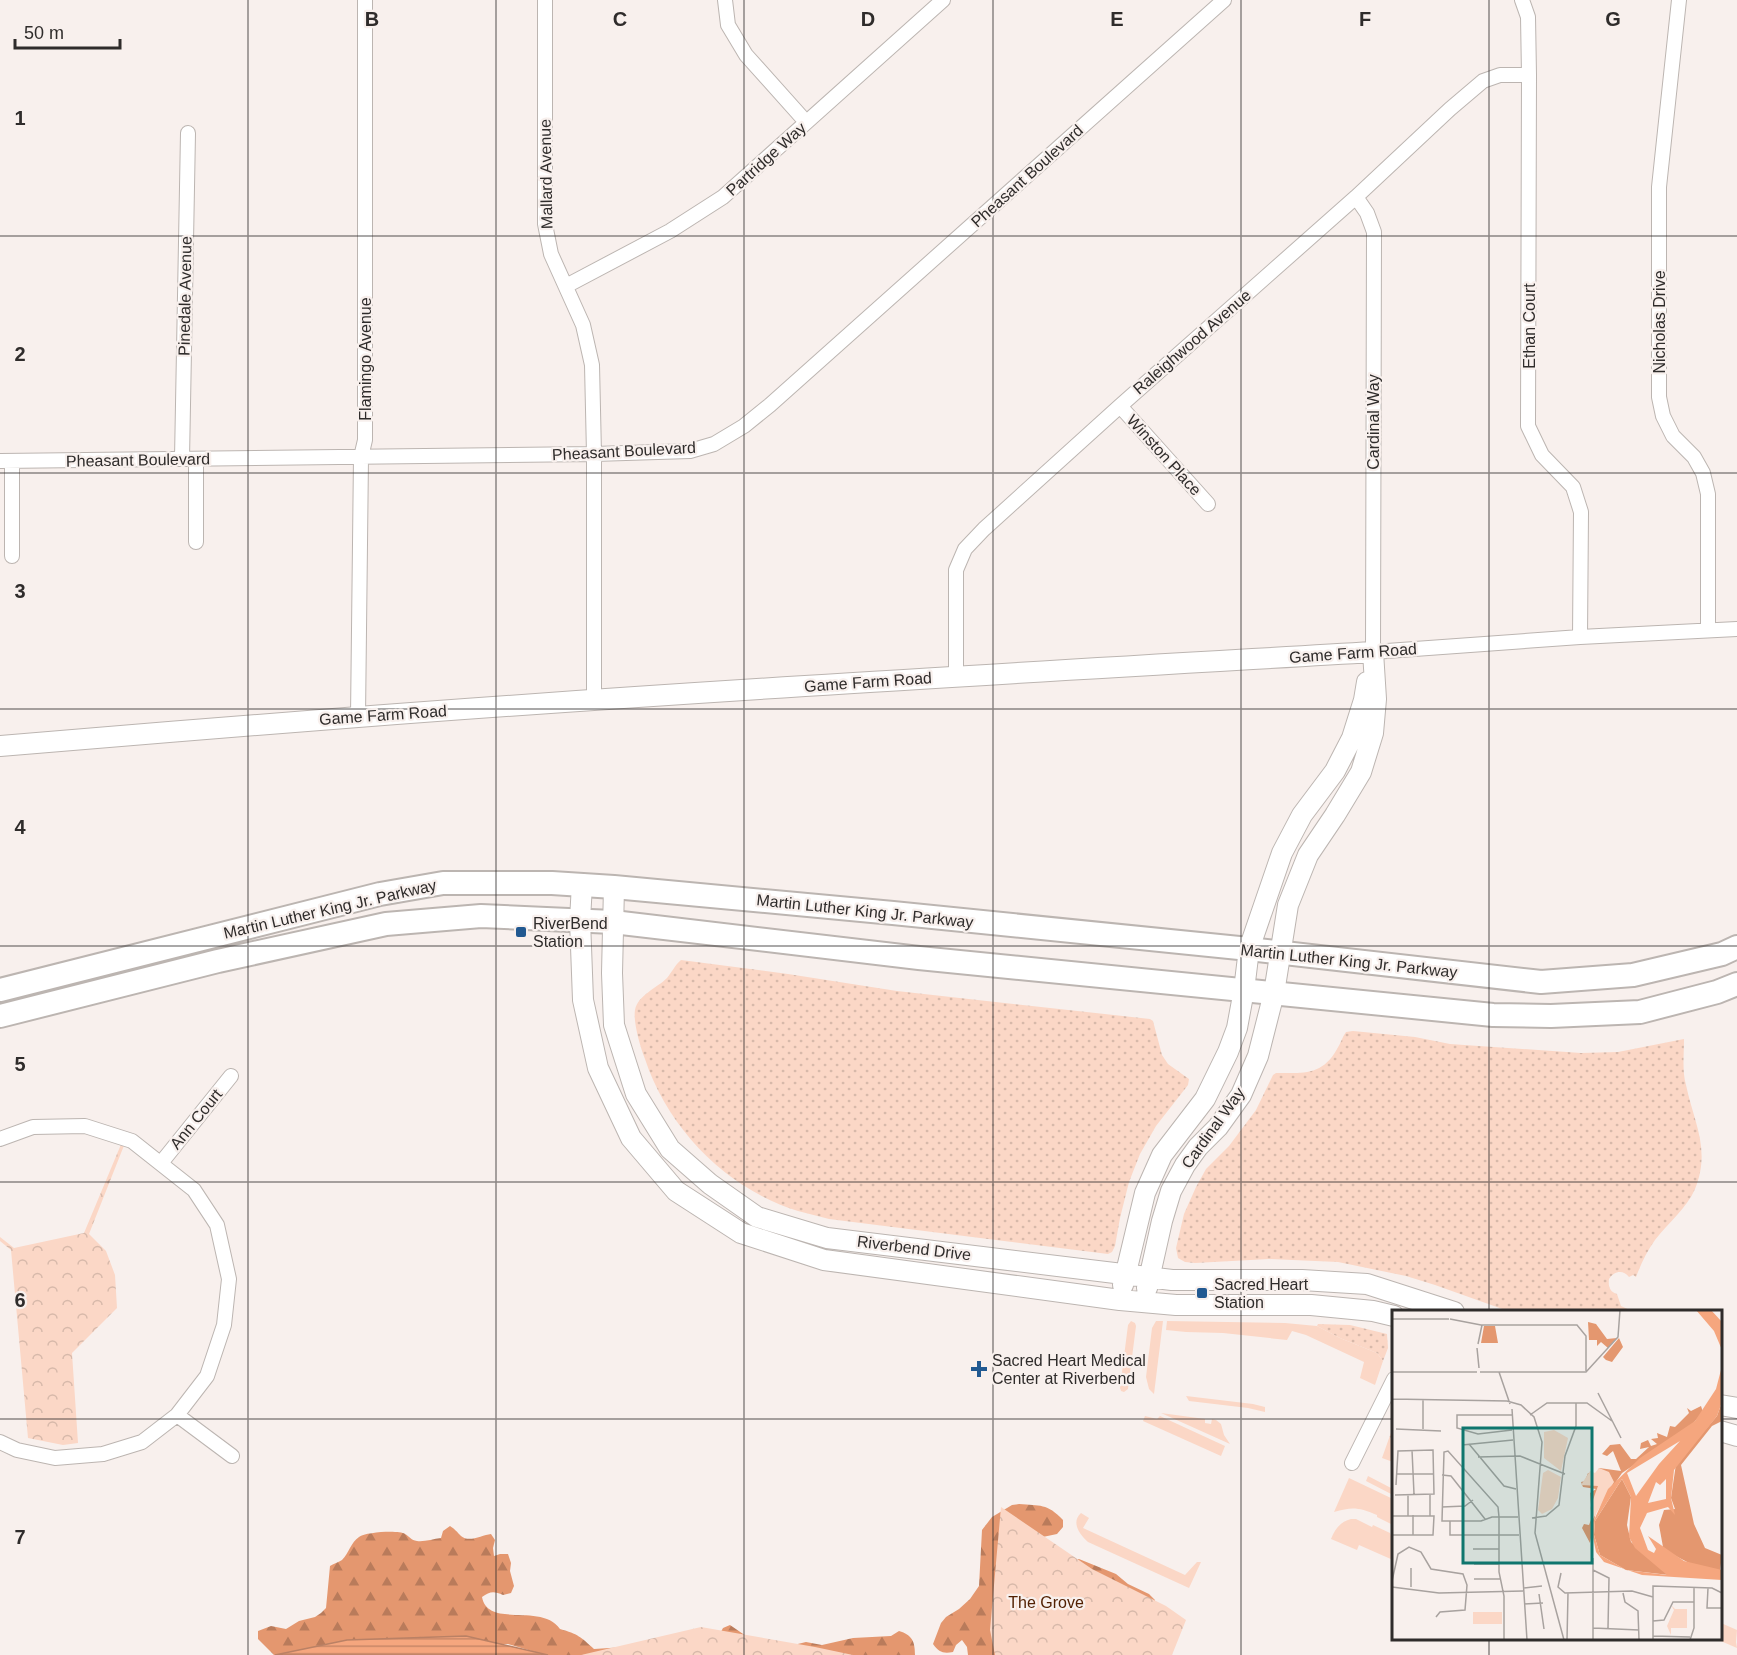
<svg xmlns="http://www.w3.org/2000/svg" width="1737" height="1655" font-family="Arial,sans-serif">
<style>
.grass{fill:url(#grass-dots)}
.forest{fill:url(#forest-firs)}
.park{fill:url(#park-crowns)}
.garden{fill:#fbd7c6}
.water{fill:url(#water-rules);stroke:#ba8165;stroke-width:1.5}
.lines{fill:none;stroke-linecap:round;stroke-linejoin:round}
.street-casing{stroke:#bcb5b1;stroke-width:16}
.secondary-casing{stroke:#bcb5b1;stroke-width:22}
.primary-casing{stroke:#bcb5b1;stroke-width:26}
.street{stroke:#fff;stroke-width:14}
.secondary{stroke:#fff;stroke-width:20}
.primary{stroke:#fff;stroke-width:22}
.grid{fill:none;stroke:#2f2c2b;stroke-width:1.5;stroke-opacity:0.55}
.poi-dot{fill:#215991;stroke:#f8f0ed;stroke-width:2}
.labels{text-anchor:middle;dominant-baseline:central;stroke-width:4.5;stroke-linejoin:round;paint-order:stroke}
.street-label{font-size:16px;fill:#2f2c2b;stroke:#f8f0ed}
.poi-label{font-size:16px;fill:#2f2c2b;stroke:#f8f0ed;text-anchor:start}
.park-label{font-size:16px;fill:#522103;stroke:#f8f0ed}
.inset-road{fill:none;stroke:#a8a29f;stroke-width:1.5}
.view{fill:#0f766e;fill-opacity:0.15;stroke:#0f766e;stroke-width:3}
.inset-edge{fill:none;stroke:#2f2c2b;stroke-width:3}
.grid-label{font-size:20px;text-anchor:middle;font-weight:bold;fill:#2f2c2b;stroke:#f8f0ed;stroke-width:4.5;stroke-linejoin:round;paint-order:stroke}
</style>
<defs>
<pattern id="grass-dots" width="8" height="8" patternUnits="userSpaceOnUse" patternTransform="scale(1.5)"><rect width="8" height="8" fill="#fbd7c6"/><path d="M2 2h.1M6 6h.1" fill="none" stroke="#d7b9aa" stroke-width="1.8" stroke-linecap="round"/></pattern>
<pattern id="forest-firs" width="22" height="20" patternUnits="userSpaceOnUse" patternTransform="scale(1.5)"><rect width="22" height="20" fill="#e4976f"/><path d="M5 1l3.5 6h-7zM16 11l3.5 6h-7z" fill="#b97b5b"/></pattern>
<pattern id="park-crowns" width="20" height="18" patternUnits="userSpaceOnUse" patternTransform="scale(1.5)"><rect width="20" height="18" fill="#fbd7c6"/><path d="M2 6a3 3 0 1 1 6 0M12 15a3 3 0 1 1 6 0" fill="none" stroke="#d7b9aa"/></pattern>
<pattern id="water-rules" width="6" height="5" patternUnits="userSpaceOnUse" patternTransform="scale(1.5)"><rect width="6" height="5" fill="#f5a67e"/><path d="M0 2.5h6" fill="none" stroke="#c78767"/></pattern>
</defs>
<rect width="100%" height="100%" fill="#f8f0ed"/>
<!-- grass -->
<path class="grass" d="M 681,960 L 788,974 L 897,991 L 1150,1019 L 1153,1021 L 1162,1055 L 1168,1064 L 1189,1079 L 1188,1085 L 1156,1126 L 1140,1154 L 1129,1182 L 1120,1218 L 1115,1246 L 1112,1252 L 1108,1254 L 829,1219 C 819,1216 808,1214 798,1211 C 727,1189 668,1129 645,1059 C 640,1046 633,1022 635,1010 C 638,995 657,988 667,978 C 672,972 675,965 681,960 Z
M 1353,1031 L 1415,1037 L 1450,1044 L 1581,1053 L 1618,1052 L 1684,1039 C 1684,1054 1682,1071 1686,1085 C 1694,1123 1711,1149 1695,1189 C 1687,1208 1668,1223 1655,1240 C 1647,1251 1641,1264 1636,1277 L 1633,1275 L 1629,1277 C 1623,1269 1614,1271 1609,1279 C 1608,1287 1610,1292 1617,1294 L 1621,1306 L 1632,1311 L 1508,1311 L 1435,1285 L 1406,1276 L 1338,1262 L 1269,1259 L 1195,1263 L 1185,1262 L 1178,1258 L 1176,1248 L 1184,1214 L 1196,1187 L 1206,1169 L 1229,1146 L 1256,1110 L 1273,1075 L 1276,1073 C 1303,1073 1322,1076 1337,1049 C 1341,1043 1342,1037 1346,1032 Z
M 1318,1324 L 1350,1325 L 1387,1334 L 1388,1348 L 1383,1361 L 1377,1353 L 1340,1338 L 1317,1326 Z"/>
<!-- forest -->
<path class="forest" d="M 1019,1504 C 1040,1506 1047,1503 1063,1520 L 1063,1527 L 1057,1534 L 1038,1538 L 1049,1563 L 1079,1559 L 1116,1574 L 1128,1584 L 1149,1594 L 1155,1600 L 1155,1608 L 1170,1655 L 968,1655 L 967,1647 L 962,1640 L 956,1645 L 953,1652 C 943,1654 939,1652 933,1644 L 941,1623 L 946,1617 L 959,1609 L 970,1599 L 979,1586 L 982,1530 L 992,1517 L 1012,1505 Z
M 450,1526 C 455,1529 457,1532 461,1536 C 469,1543 482,1535 491,1534 L 495,1540 L 493,1548 L 494,1556 L 500,1554 L 508,1554 L 511,1563 L 510,1571 L 514,1586 L 511,1593 L 503,1595 C 494,1591 490,1591 482,1597 C 488,1629 542,1602 560,1629 C 578,1634 581,1637 594,1649 L 716,1641 L 723,1628 L 730,1625 L 749,1638 L 777,1649 L 806,1642 L 822,1645 L 853,1638 L 891,1636 L 899,1631 C 912,1635 915,1641 915,1655 L 545,1655 L 508,1644 L 274,1655 L 258,1639 L 258,1631 L 271,1626 L 286,1629 L 299,1621 L 315,1617 L 321,1613 L 326,1608 L 330,1566 C 333,1564 339,1562 342,1560 C 349,1553 351,1542 359,1537 C 366,1532 399,1530 405,1534 C 410,1537 411,1540 417,1541 C 424,1542 433,1539 441,1538 L 443,1531 Z"/>
<!-- park -->
<path class="park" d="M 122,1142 L 125,1143 L 89,1234 L 106,1251 L 115,1275 L 117,1308 L 72,1353 L 78,1443 L 63,1445 L 28,1438 L 11,1250 L 0,1241 L 0,1237 L 14,1248 L 84,1233 Z
M 1393,1427 L 1393,1462 L 1382,1458 Z
M 1001,1507 L 1092,1569 L 1166,1606 L 1186,1620 L 1172,1655 L 995,1655 L 990,1630 Z
M 701,1627 L 815,1647 L 853,1655 L 581,1655 Z"/>
<!-- garden -->
<path class="garden" d="M 1131,1321 L 1135,1323 L 1136,1326 L 1128,1389 L 1124,1392 L 1121,1391 L 1120,1388 L 1128,1325 Z
M 1156,1321 L 1163,1321 L 1154,1394 L 1149,1389 L 1146,1377 L 1152,1328 Z
M 1167,1321 L 1285,1323 L 1317,1326 L 1340,1338 L 1377,1353 L 1383,1361 L 1375,1385 L 1360,1378 L 1364,1362 L 1306,1335 L 1292,1331 L 1287,1340 L 1223,1333 L 1186,1332 L 1166,1330 Z
M 1186,1396 L 1253,1404 L 1265,1407 L 1265,1412 L 1248,1408 L 1189,1401 Z
M 1161,1413 L 1205,1419 L 1205,1423 L 1211,1424 L 1212,1419 L 1216,1420 L 1221,1424 L 1224,1435 L 1230,1444 Z
M 1145,1416 L 1157,1419 L 1160,1416 L 1225,1446 L 1221,1456 L 1143,1421 Z
M 1368,1476 L 1393,1489 L 1393,1495 L 1366,1481 Z
M 1349,1478 L 1393,1499 L 1393,1525 L 1377,1517 L 1377,1515 C 1358,1507 1352,1507 1334,1512 Z
M 1081,1513 L 1089,1518 L 1083,1528 L 1185,1575 L 1197,1562 L 1201,1562 L 1189,1588 L 1088,1542 C 1079,1534 1071,1522 1081,1513 Z
M 1351,1519 L 1356,1519 L 1372,1527 L 1373,1525 L 1390,1533 L 1393,1542 L 1393,1560 L 1359,1545 L 1357,1550 L 1331,1539 C 1335,1529 1340,1522 1351,1519 Z
M 1721,1623 L 1737,1630 L 1736,1642 L 1737,1648 L 1716,1639 L 1720,1638 Z"/>
<!-- water -->
<path class="water" d="M 466,1636 L 548,1655 L 275,1655 L 347,1640 Z"/>
<g class="lines">
<defs>
<path id="street" d="M 545,0 L 545,224 L 551,254 L 583,325 L 592,365 L 594,454 L 594,700
M 725,0 L 728,25 L 746,55 L 806,122
M 1522,0 L 1528,17 L 1529,75 L 1528,426 L 1542,455 L 1573,487 L 1581,512 L 1580,637
M 1679,0 L 1659,187 L 1659,397 L 1663,416 L 1673,436 L 1694,457 L 1703,473 L 1708,494 L 1708,630
M 1356,197 L 1367,213 L 1374,232 L 1373,652 L 1580,637 L 1737,629
M 566,286 L 670,231 L 723,197 L 943,0
M 1120,406 L 1208,504
M 182,459 L 188,133
M 0,461 L 594,454 L 690,451 L 714,444 L 744,426 L 770,405 L 1224,0
M 196,542 L 196,459
M 12,556 L 12,461
M 956,676 L 956,570 L 965,549 L 984,529 L 1120,406 L 1356,197 L 1450,109 L 1483,81 L 1500,75 L 1529,75
M 358,717 L 361,457 L 365,440 L 365,0
M 0,1139 L 33,1127 L 85,1126 L 132,1141 L 194,1190 L 217,1225 L 229,1279 L 224,1325 L 207,1376 L 177,1415 L 142,1442 L 103,1454 L 55,1458 L 17,1450 L 0,1442
M 161,1163 L 231,1076
M 177,1415 L 232,1456
M 1352,1463 L 1394,1379"/>
<path id="secondary" d="M 0,746 C 119,736 239,726 358,717 C 696,691 1034,672 1373,652
M 582,884 L 580,920 L 583,1000 L 598,1068 L 631,1138 L 676,1191 L 741,1233 L 824,1260 L 1120,1300 L 1176,1305 L 1311,1305 L 1373,1311 L 1394,1316
M 614,887 L 612,973 L 614,1025 L 636,1094 L 670,1149 L 710,1184 L 757,1217 L 827,1238 L 1172,1280 L 1302,1280 L 1367,1284 L 1454,1312
M 1123,1285 L 1145,1193 L 1162,1155 L 1205,1099 L 1228,1052 L 1237,1028 L 1244,990 L 1249,949 L 1282,853 L 1302,815 L 1335,771 L 1352,738 L 1364,700 L 1367,682
M 1147,1288 L 1162,1221 L 1171,1191 L 1185,1165 L 1198,1147 L 1218,1127 L 1241,1095 L 1258,1056 L 1274,993 L 1288,905 L 1308,855 L 1335,815 L 1361,772 L 1373,733 L 1376,699 L 1373,652
M 1720,1405 L 1737,1408
M 1720,1431 L 1737,1436"/>
<path id="primary" d="M 0,990 L 380,894 L 443,883 L 552,883 L 614,887 L 893,913 L 1249,949 L 1541,982 L 1633,975 L 1722,954 L 1737,947
M 0,1016 L 218,961 L 386,924 L 481,916 L 613,922 L 919,958 L 1493,1015 L 1551,1016 L 1640,1012 L 1717,992 L 1737,984"/>
</defs>
<!-- street casing -->
<use href="#street" class="street-casing"/>
<!-- secondary casing -->
<use href="#secondary" class="secondary-casing"/>
<!-- primary casing -->
<use href="#primary" class="primary-casing"/>
<!-- street -->
<use href="#street" class="street"/>
<!-- secondary -->
<use href="#secondary" class="secondary"/>
<!-- primary -->
<use href="#primary" class="primary"/>
</g>
<!-- grid -->
<path class="grid" d="M 248,0 L 248,1655M 496,0 L 496,1655M 744,0 L 744,1655M 993,0 L 993,1655M 1241,0 L 1241,1655M 1489,0 L 1489,1312M 0,236 L 1737,236M 0,473 L 1737,473M 0,709 L 1737,709M 0,946 L 1737,946M 0,1182 L 1737,1182M 0,1419 L 1394,1419M 1720,1419 L 1737,1419M 1489,1638 L 1489,1655"/>
<!-- markers -->
<g class="poi-dot">
<rect x="515" y="926" width="12" height="12" rx="3"/>
<rect x="1196" y="1287" width="12" height="12" rx="3"/>
<path d="M976 1360h6v6h6v6h-6v6h-6v-6h-6v-6h6z"/>
</g>
<g class="labels">
<!-- street labels -->
<g class="street-label">
<text transform="translate(766 159) rotate(-42)">Partridge Way</text>
<text transform="translate(546 174) rotate(-91)">Mallard Avenue</text>
<text transform="translate(1027 176) rotate(-42)">Pheasant Boulevard</text>
<text transform="translate(185 296) rotate(-89)">Pinedale Avenue</text>
<text transform="translate(1659 322) rotate(-90)">Nicholas Drive</text>
<text transform="translate(1529 326) rotate(-90)">Ethan Court</text>
<text transform="translate(1192 342) rotate(-41)">Raleighwood Avenue</text>
<text transform="translate(365 359) rotate(-90)">Flamingo Avenue</text>
<text transform="translate(1373 422) rotate(-90)">Cardinal Way</text>
<text transform="translate(624 451) rotate(-3)">Pheasant Boulevard</text>
<text transform="translate(1164 455) rotate(48)">Winston Place</text>
<text transform="translate(138 460) rotate(-1)">Pheasant Boulevard</text>
<text transform="translate(1353 653) rotate(-4)">Game Farm Road</text>
<text transform="translate(868 682) rotate(-4)">Game Farm Road</text>
<text transform="translate(383 715) rotate(-4)">Game Farm Road</text>
<text transform="translate(330 909) rotate(-13)">Martin Luther King Jr. Parkway</text>
<text transform="translate(865 911) rotate(6)">Martin Luther King Jr. Parkway</text>
<text transform="translate(1349 961) rotate(6)">Martin Luther King Jr. Parkway</text>
<text transform="translate(196 1119) rotate(-51)">Ann Court</text>
<text transform="translate(1213 1128) rotate(-54)">Cardinal Way</text>
<text transform="translate(914 1248) rotate(7)">Riverbend Drive</text>
</g>
<!-- poi labels -->
<g class="poi-label">
<text x="533" y="923">RiverBend<tspan x="533" dy="18">Station</tspan></text>
<text x="1214" y="1284">Sacred Heart<tspan x="1214" dy="18">Station</tspan></text>
<text x="992" y="1360">Sacred Heart Medical<tspan x="992" dy="18">Center at Riverbend</tspan></text>
</g>
<!-- park labels -->
<g class="park-label">
<text x="1046" y="1602">The Grove</text>
</g>
</g>
<!-- overview -->
<g transform="translate(1392 1310)">
<rect width="330" height="330" fill="#f8f0ed"/>
<path d="M 162,120 L 176,128 L 169,161 L 152,148 L 152,122 ZM 156,160 L 169,167 L 166,188 L 160,199 L 150,204 L 146,200 L 151,163 Z" fill="#fbd7c6"/>
<path d="M 196,12 L 204,14 L 215,29 L 225,28 L 216,38 L 209,32 L 205,36 L 205,30 L 197,30 ZM 92,16 L 103,16 L 106,33 L 89,33 ZM 227,28 L 231,37 L 220,52 L 214,50 L 211,47 ZM 330,92 L 330,111 L 320,116 L 289,155 L 302,214 L 313,238 L 330,245 L 328,261 L 299,254 L 278,243 L 271,237 L 267,215 L 272,200 L 283,199 L 279,188 L 284,154 L 325,106 ZM 309,96 L 311,102 L 297,118 L 230,163 L 204,201 L 198,233 L 190,218 L 192,214 L 197,215 L 200,207 L 198,183 L 204,179 L 191,177 L 189,172 L 193,171 L 196,163 L 205,166 L 207,158 L 229,161 L 221,141 L 215,146 L 210,144 L 218,135 L 228,134 L 239,149 L 244,149 L 257,137 L 248,139 L 249,133 L 256,130 L 259,136 L 265,134 L 259,129 L 266,128 L 265,123 L 275,127 L 278,116 L 283,117 L 297,103 L 295,98 L 299,101 ZM 230,169 L 239,187 L 235,215 L 239,232 L 277,265 L 234,260 L 208,245 L 202,225 L 203,211 Z" fill="#e4976f"/>
<path d="M 207,158 L 217,162 L 222,172 L 201,209 L 198,198 L 206,176 L 189,175 L 198,161 L 203,163 ZM 279,295 L 283,299 L 295,299 L 295,318 L 279,318 L 279,325 L 275,316 L 282,300 Z" fill="#fbd7c6"/>
<path d="M 81,302 L 110,302 L 110,314 L 81,314 Z" fill="#fbd7c6"/>
<path d="M 304,0 L 319,0 L 330,12 L 330,40 L 322,21 ZM 330,56 L 330,92 L 325,106 L 282,160 L 279,188 L 283,205 L 276,197 L 255,203 L 248,218 L 256,240 L 262,243 L 264,239 L 256,226 L 292,251 L 330,260 L 330,270 L 250,265 L 212,252 L 204,242 L 199,217 L 216,179 L 248,148 L 303,111 L 324,79 ZM 288,131 L 267,154 L 244,186 L 235,163 ZM 230,169 L 239,187 L 237,227 L 243,238 L 275,265 L 234,260 L 208,245 L 202,225 L 203,211 ZM 274,169 L 274,189 L 256,193 L 264,172 L 268,175 Z" fill="#f5a67e" fill-rule="evenodd"/>
<path class="inset-road" d="M 0,9 L 57,9M 58,9 L 89,15 L 185,15 L 194,26 L 194,61M 86,34 L 90,15M 85,38 L 87,58M 0,62 L 85,62M 88,62 L 194,62 L 226,27 L 228,0M 107,62 L 118,94M 0,77 L 0,181M 206,83 L 229,128M 0,89 L 115,91 L 129,95 L 142,107 L 150,132 L 143,223 L 172,330M 120,99 L 135,330M 120,105 L 65,105 L 65,118 L 86,124 L 120,120M 138,105 L 155,93 L 195,93 L 220,111M 4,119 L 49,121M 31,119 L 31,90M 77,134 L 112,176 L 124,179M 70,135 L 121,130M 20,140 L 22,184M 86,147 L 128,146 L 173,164M 5,164 L 41,164M 50,165 L 59,166 L 93,209M 16,184 L 16,206M 3,185 L 42,184 L 41,140 L 6,141 L 4,175M 50,197 L 73,196 L 81,190M 1,206 L 38,206 L 38,184M 140,208 L 154,206 L 167,195 L 173,146 L 184,116 L 184,93M 58,211 L 58,225 L 127,225M 0,225 L 41,225 L 42,206 L 38,206M 21,225 L 21,205M 81,239 L 107,239M 82,254 L 107,254M 201,260 L 217,268 L 216,318M 169,263 L 166,277 L 173,283 L 240,281 L 261,287M 82,269 L 108,269M 0,271 L 6,244 L 17,237 L 29,242 L 39,259 L 71,264 L 75,275 L 73,300 L 48,302 L 44,307M 0,277 L 47,283 L 131,281M 19,277 L 19,258M 131,278 L 150,276M 316,278 L 315,298 L 330,298M 231,283 L 233,292 L 246,301 L 247,330M 147,284 L 152,319M 132,294 L 151,293M 261,311 L 272,310 L 281,292 L 302,292M 201,318 L 247,320M 261,326 L 298,327M 112,330 L 112,286 L 107,262 L 107,207 L 106,197 L 56,141 L 52,142 L 50,211 L 89,211 L 100,207 L 126,207M 175,330 L 176,283M 201,330 L 201,248M 261,330 L 261,276 L 320,278 L 330,283M 298,330 L 302,318 L 302,278"/>
<path class="view" d="M 71,118 L 200,118 L 200,253 L 71,253 Z"/>
<rect width="330" height="330" class="inset-edge"/>
</g>
<g class="grid-label">
<text x="372" y="26">B</text>
<text x="620" y="26">C</text>
<text x="868" y="26">D</text>
<text x="1117" y="26">E</text>
<text x="1365" y="26">F</text>
<text x="1613" y="26">G</text>
<text x="20" y="125">1</text>
<text x="20" y="361">2</text>
<text x="20" y="598">3</text>
<text x="20" y="834">4</text>
<text x="20" y="1071">5</text>
<text x="20" y="1307">6</text>
<text x="20" y="1544">7</text>
</g>
<!-- scale -->
<path d="M15 39v9h105v-9" fill="none" stroke="#2f2c2b" stroke-width="3"/>
<text x="24" y="39" font-size="18" fill="#2f2c2b" stroke="#f8f0ed" stroke-width="4.5" paint-order="stroke">50 m</text>
</svg>
